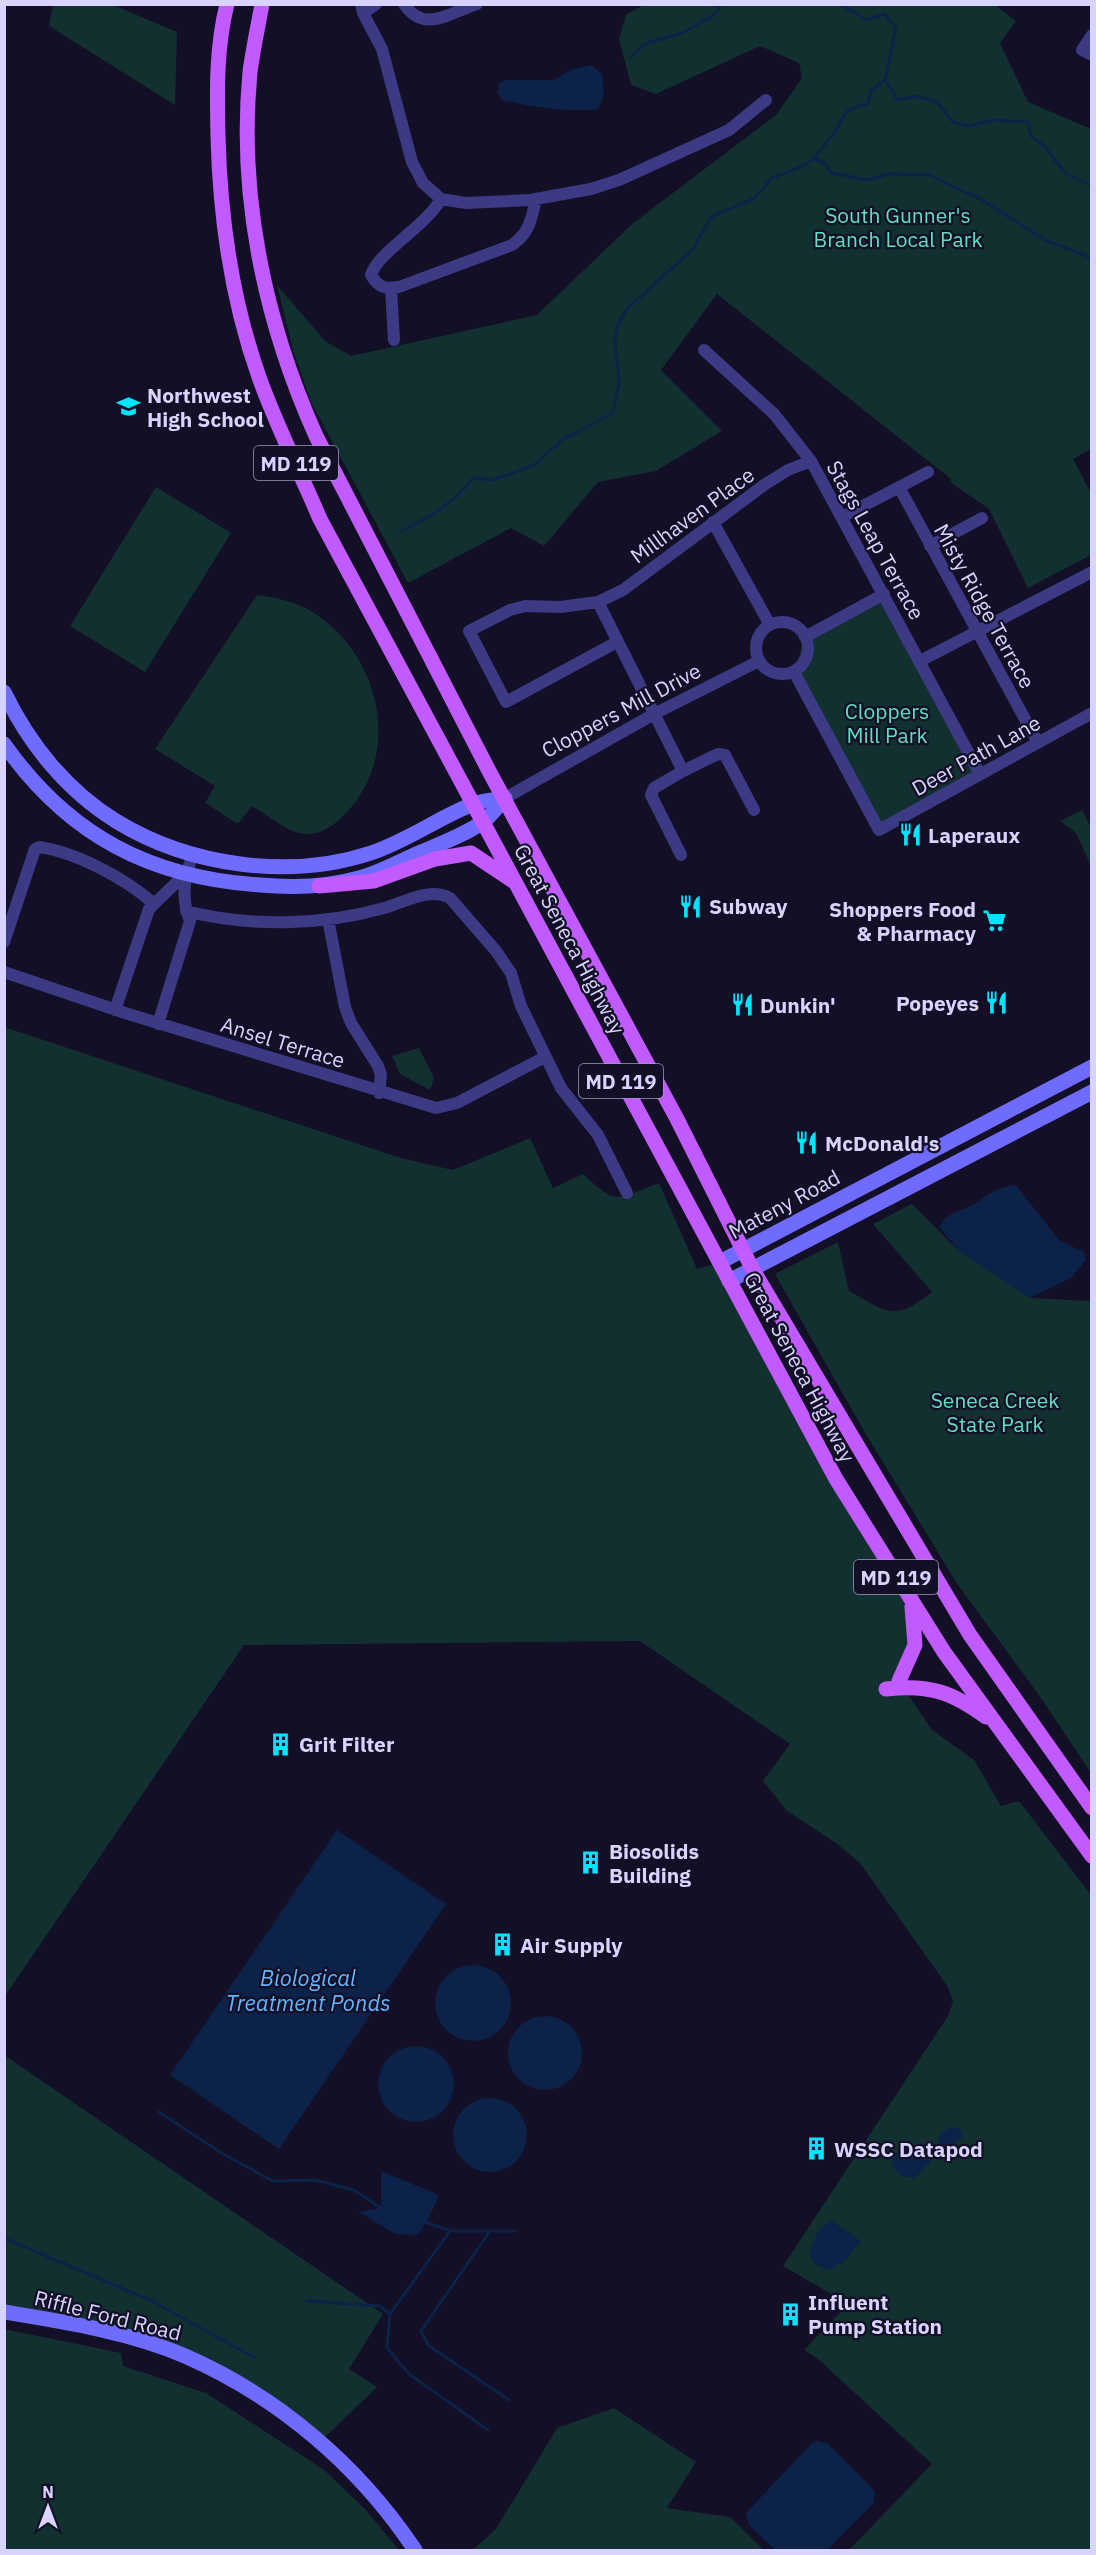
<svg xmlns="http://www.w3.org/2000/svg" width="1096" height="2555" font-family="'IBM Plex Sans',sans-serif">
<style>
.green{fill:#12302f}
.water{fill:#0c2248}
.lines{fill:none;stroke-linecap:round;stroke-linejoin:round}
.stream{stroke:#0c2248;stroke-width:3}
.street{stroke:#3d3a85;stroke-width:12}
.secondary{stroke:#6f6bff;stroke-width:15}
.primary{stroke:#c25bff;stroke-width:15}
.labels{text-anchor:middle;dominant-baseline:central;stroke-width:4.5;stroke-linejoin:round;paint-order:stroke}
.shield{fill:#130f26;stroke:#9e99be;stroke-width:1.5}
.shield-label{font-size:20px;font-weight:bold;fill:#d9d4ff}
.park-label{font-size:21px;fill:#5fe0c0;stroke:#130f26}
.poi-label{font-size:21px;font-weight:bold;fill:#d9d4ff;stroke:#130f26;text-anchor:start}
.street-label{font-size:21px;fill:#d9d4ff;stroke:#130f26}
.water-label{font-size:22px;font-style:italic;fill:#62b6ff;stroke:#130f26}
</style>
<rect width="100%" height="100%" fill="#130f26"/>
<!-- green -->
<path class="green" d="M 113,5 L 177,32 L 175,105 L 49,26 L 53,5 Z
M 643,5 L 994,4 L 1016,21 L 1000,43 L 1028,102 L 1091,129 L 1091,449 L 1073,459 L 1091,493 L 1091,555 L 1028,588 L 989,509 L 950,482 L 951,479 L 717,294 L 661,370 L 722,431 L 656,471 L 598,482 L 544,546 L 511,528 L 408,583 L 311,402 L 293,350 L 277,285 L 325,341 L 351,356 L 537,315 L 632,224 L 776,115 L 802,78 L 799,63 L 760,46 L 656,94 L 631,85 L 619,39 L 626,15 Z
M 156,487 L 231,533 L 145,672 L 70,626 Z
M 884,594 L 980,774 L 879,830 L 794,672 L 805,637 Z
M 257,595 C 278,598 299,602 317,615 C 384,661 403,761 340,819 C 329,829 316,837 299,833 C 284,829 266,814 252,806 L 238,824 L 205,803 L 215,786 L 155,749 Z
M 1082,810 L 1091,827 L 1091,866 L 1076,833 L 1060,821 Z
M 4,1027 L 401,1158 L 453,1170 L 530,1138 L 553,1188 L 583,1174 C 618,1207 616,1199 659,1183 L 697,1269 L 720,1262 L 910,1598 L 915,1633 L 899,1681 L 932,1730 L 974,1760 L 1001,1806 L 1019,1801 L 1091,1895 L 1091,2550 L 849,2550 L 932,2464 L 818,2359 L 804,2350 L 848,2304 L 783,2266 L 948,2016 L 953,2002 L 948,1987 L 860,1863 L 836,1843 L 787,1811 L 763,1781 L 790,1744 L 640,1641 L 244,1645 L 5,1996 Z
M 419,1048 L 434,1078 L 430,1090 L 400,1074 L 392,1056 Z
M 912,1204 L 959,1251 L 1030,1298 L 1091,1301 L 1091,1773 L 1041,1698 L 958,1585 L 864,1431 L 775,1274 L 838,1242 L 849,1291 C 889,1313 893,1322 932,1292 L 873,1224 Z
M 4,2055 L 383,2314 L 349,2369 L 377,2387 L 321,2441 L 185,2356 L 5,2312 Z
M 4,2329 L 121,2353 L 123,2366 L 206,2393 L 323,2469 L 365,2509 L 399,2550 L 5,2550 Z
M 614,2408 L 696,2462 L 667,2508 L 730,2517 L 764,2550 L 473,2550 L 496,2529 L 557,2428 Z"/>
<!-- water -->
<path class="water" d="M 591,65 L 602,74 L 604,95 L 598,109 C 567,113 533,107 502,100 L 497,92 L 500,82 L 507,80 L 554,80 L 570,70 Z
M 1016,1185 L 1059,1240 L 1084,1252 L 1086,1260 L 1071,1278 L 1030,1298 L 959,1251 L 939,1227 C 946,1212 960,1212 974,1204 C 987,1195 999,1186 1016,1185 Z
M 337,1830 L 446,1904 L 279,2149 L 170,2075 Z
M435 2003a38 38 0 1 1 76 0a38 38 0 1 1-76 0Z
M508 2053a37 37 0 1 1 74 0a37 37 0 1 1-74 0Z
M378 2084a38 38 0 1 1 76 0a38 38 0 1 1-76 0Z
M453 2135a37 37 0 1 1 74 0a37 37 0 1 1-74 0Z
M 950,2127 L 960,2128 L 963,2137 L 947,2148 L 938,2143 L 940,2134 Z
M 920,2143 L 932,2146 L 931,2161 L 915,2178 L 901,2176 L 891,2164 L 895,2154 Z
M 381,2171 L 439,2195 L 431,2214 L 418,2235 L 395,2234 L 359,2212 L 381,2208 Z
M 830,2220 L 861,2241 L 845,2261 L 829,2270 L 815,2264 L 809,2254 L 817,2233 Z
M 818,2441 L 828,2444 L 872,2488 L 875,2492 L 874,2503 L 827,2550 L 775,2550 L 749,2525 L 746,2513 L 813,2442 Z"/>
<g class="lines">
<!-- stream -->
<path class="stream" d="M 840,4 L 866,20 L 884,14 L 896,27 L 885,80 L 898,100 L 916,96 L 937,102 L 953,122 L 970,126 L 993,120 L 1028,122 L 1031,136 L 1045,147 L 1065,173 L 1092,186
M 631,57 L 646,43 L 682,33 L 711,17 L 719,9 L 719,4
M 814,159 C 819,150 826,144 832,136 C 846,117 840,108 868,104 L 871,91 L 885,80
M 400,532 C 427,519 455,503 473,478 L 493,480 L 534,465 L 562,440 L 613,413 L 619,383 L 615,342 L 617,326 L 627,309 L 693,249 L 711,217 L 755,198 L 772,178 L 801,167 L 814,159 L 823,162 L 832,173 L 868,180 L 889,174 L 929,175 L 984,201 L 1045,240 L 1092,258
M 159,2112 L 223,2154 L 273,2181 L 315,2180 L 354,2190 L 381,2208
M 426,2222 L 450,2231 L 516,2231
M 450,2231 L 390,2314 L 387,2348 L 409,2374 L 488,2430
M 490,2231 L 421,2331 L 429,2346 L 509,2400
M 4,2238 L 152,2301 L 255,2358
M 307,2301 L 380,2306 L 390,2314"/>
<!-- street -->
<path class="street" d="M 361,4 L 363,13 L 382,49 L 412,162 L 423,183 L 441,199 L 466,203 L 530,200 L 591,189 L 619,180 L 729,130 L 766,100
M 404,4 C 424,34 449,13 477,4
M 363,13 L 376,4
M 1092,35 L 1082,50 L 1092,55
M 441,199 C 425,227 377,253 371,275 C 379,288 385,289 399,287 L 512,245 C 530,232 531,220 536,199
M 391,288 L 394,340
M 704,350 L 774,414 L 811,461 L 980,774
M 899,487 L 1038,743
M 842,517 L 928,472
M 713,522 L 770,625
M 930,546 L 982,518
M 598,602 L 683,771 L 718,754 L 725,755 L 754,810
M756 648a26 26 0 1 1 52 0a26 26 0 1 1-52 0Z
M 805,637 L 884,594
M 617,642 L 506,702 L 469,631 L 510,610 L 525,606 L 560,607 L 598,602 L 623,590 L 764,485 L 788,470 L 811,461
M 920,661 L 1092,572
M 794,672 L 879,830 L 1092,713
M 505,798 L 656,713 L 759,661
M 681,855 L 651,795 L 654,788 L 683,771
M 186,911 C 249,927 321,926 384,908 C 405,902 429,887 450,898 L 496,951 L 511,973 L 521,1006 L 561,1088 L 598,1135 L 627,1193
M 328,919 L 345,1007 L 351,1023 L 378,1066 L 381,1075 L 379,1093
M 4,942 L 35,849 L 39,847 C 76,852 126,879 153,903
M 4,972 L 125,1013 L 436,1108 L 457,1103 L 545,1057
M 115,1010 L 149,909 L 184,875
M 158,1024 L 190,921 C 181,899 184,876 193,855"/>
<!-- secondary -->
<path class="secondary" d="M 4,692 C 29,744 67,791 116,821 C 189,866 289,880 371,853 C 407,841 438,818 473,804 C 483,800 495,800 505,798
M 4,744 C 68,835 150,878 260,885 C 294,888 327,887 359,878 C 378,873 396,863 414,855 C 437,845 463,836 483,822 C 491,816 498,806 505,798
M 720,1262 L 1092,1067
M 729,1281 L 1092,1092
M 4,2312 C 65,2322 129,2332 185,2356 C 279,2397 359,2466 415,2550"/>
<!-- primary -->
<path class="primary" d="M 227,4 C 216,48 217,91 218,136 C 220,218 231,298 259,377 C 276,425 300,472 320,519 L 836,1479 L 944,1652 L 1092,1856
M 262,4 C 258,27 253,49 250,72 C 238,197 265,322 316,436 L 489,771 L 676,1117 L 753,1270 L 970,1635 L 1092,1808
M 319,886 L 374,881 L 435,859 L 471,853 L 513,881
M 899,1681 L 915,1645 L 912,1607
M 886,1689 C 929,1684 952,1692 986,1717"/>
</g>
<!-- icons -->
<defs>
<symbol id="school-bare" viewBox="-9 -9 18 18"><path d="M0-5L7-2L0 1L-7-2ZM-4 1L0 2.5L4 1V4Q0 6-4 4Z" fill="#00e5ff" stroke="#130f26" stroke-width="2.5" paint-order="stroke"/></symbol>
<symbol id="restaurant-bare" viewBox="-9 -9 18 18"><path d="M-5-6h1v4h1v-4h1v4h1v-4h1v5L-1.5 .5V6h-2V.5L-5-1ZM5-6V6H3V1.5H1.5Q1.5-4 5-6Z" fill="#00e5ff" stroke="#130f26" stroke-width="2.5" paint-order="stroke"/></symbol>
<symbol id="supermarket-bare" viewBox="-9 -9 18 18"><path d="M-6-5.5h2.5l.6 2H6L4.5 2H-2.5L-4.4-4H-6ZM-1.5 3.2a1.3 1.3 0 1 0 .1 0ZM3 3.2a1.3 1.3 0 1 0 .1 0Z" fill="#00e5ff" stroke="#130f26" stroke-width="2.5" paint-order="stroke"/></symbol>
<symbol id="building-bare" viewBox="-9 -9 18 18"><path d="M-4-6H4V6H1V3H-1V6H-4ZM-2.5-4.3h1.7v1.8h-1.7ZM.8-4.3h1.7v1.8H.8ZM-2.5-1h1.7V.8h-1.7ZM.8-1h1.7V.8H.8Z" fill="#00e5ff" stroke="#130f26" stroke-width="2.5" paint-order="stroke"/></symbol>
</defs>
<g fill-rule="evenodd">
<use href="#school-bare" x="112" y="390" width="33" height="33"/>
<use href="#restaurant-bare" x="894" y="818" width="33" height="33"/>
<use href="#restaurant-bare" x="674" y="890" width="33" height="33"/>
<use href="#supermarket-bare" x="978" y="904" width="33" height="33"/>
<use href="#restaurant-bare" x="980" y="986" width="33" height="33"/>
<use href="#restaurant-bare" x="726" y="988" width="33" height="33"/>
<use href="#restaurant-bare" x="790" y="1126" width="33" height="33"/>
<use href="#building-bare" x="264" y="1728" width="33" height="33"/>
<use href="#building-bare" x="574" y="1846" width="33" height="33"/>
<use href="#building-bare" x="486" y="1928" width="33" height="33"/>
<use href="#building-bare" x="800" y="2132" width="33" height="33"/>
<use href="#building-bare" x="774" y="2298" width="33" height="33"/>
</g>
<g class="labels">
<!-- shield labels -->
<g class="shield">
<rect x="254" y="446" width="84" height="34" rx="4.5"/>
<rect x="579" y="1064" width="84" height="34" rx="4.5"/>
<rect x="854" y="1560" width="84" height="34" rx="4.5"/>
</g>
<g class="shield-label">
<text x="296" y="463">MD 119</text>
<text x="621" y="1081">MD 119</text>
<text x="896" y="1577">MD 119</text>
</g>
<!-- park labels -->
<g class="park-label">
<text x="898" y="215">South Gunner's<tspan x="898" dy="24">Branch Local Park</tspan></text>
<text x="887" y="711">Cloppers<tspan x="887" dy="24">Mill Park</tspan></text>
<text x="995" y="1400">Seneca Creek<tspan x="995" dy="24">State Park</tspan></text>
</g>
<!-- poi labels -->
<g class="poi-label">
<text x="147" y="395">Northwest<tspan x="147" dy="24">High School</tspan></text>
<text x="928" y="835">Laperaux</text>
<text x="709" y="906">Subway</text>
<text x="976" y="909" text-anchor="end">Shoppers Food<tspan x="976" dy="24">&amp; Pharmacy</tspan></text>
<text x="979" y="1003" text-anchor="end">Popeyes</text>
<text x="760" y="1005">Dunkin'</text>
<text x="825" y="1143">McDonald's</text>
<text x="299" y="1744">Grit Filter</text>
<text x="609" y="1851">Biosolids<tspan x="609" dy="24">Building</tspan></text>
<text x="520" y="1945">Air Supply</text>
<text x="834" y="2149">WSSC Datapod</text>
<text x="808" y="2302">Influent<tspan x="808" dy="24">Pump Station</tspan></text>
</g>
<!-- street labels -->
<g class="street-label">
<text transform="translate(692 515) rotate(-36)">Millhaven Place</text>
<text transform="translate(876 540) rotate(61)">Stags Leap Terrace</text>
<text transform="translate(985 606) rotate(61)">Misty Ridge Terrace</text>
<text transform="translate(621 710) rotate(-28)">Cloppers Mill Drive</text>
<text transform="translate(976 755) rotate(-29)">Deer Path Lane</text>
<text transform="translate(570 939) rotate(62)">Great Seneca Highway</text>
<text transform="translate(283 1042) rotate(17)">Ansel Terrace</text>
<text transform="translate(784 1204) rotate(-28)">Mateny Road</text>
<text transform="translate(800 1367) rotate(62)">Great Seneca Highway</text>
<text transform="translate(108 2315) rotate(14)">Riffle Ford Road</text>
</g>
<!-- water labels -->
<g class="water-label">
<text x="308" y="1977">Biological<tspan x="308" dy="25">Treatment Ponds</tspan></text>
</g>
</g>
<!-- border -->
<rect width="1096" height="2555" fill="none" stroke="#d9d4ff" stroke-width="12"/>
<!-- north arrow -->
<g transform="translate(48 2507)" stroke="#130f26" stroke-width="4.5" paint-order="stroke">
<path d="M0-4.5L10 22L0 15L-10 22Z" fill="#d9d4ff"/>
<text y="-9" font-size="16" font-weight="bold" text-anchor="middle" fill="#d9d4ff">N</text>
</g>
</svg>
